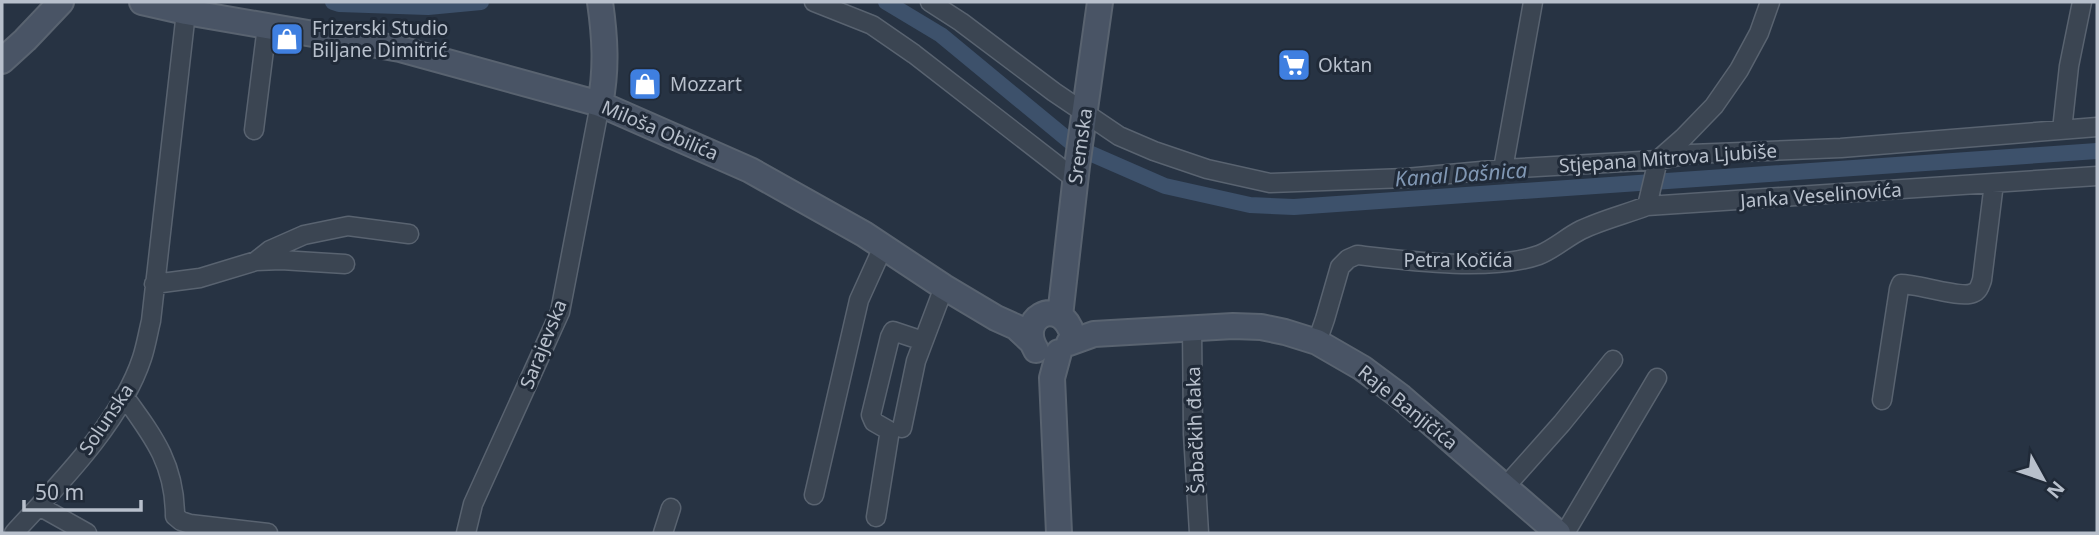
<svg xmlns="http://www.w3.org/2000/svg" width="2099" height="535" font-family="'Noto Sans',sans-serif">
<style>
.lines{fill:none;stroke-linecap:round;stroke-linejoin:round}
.canal{stroke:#3d516b;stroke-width:16}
.street-casing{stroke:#596370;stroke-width:21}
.secondary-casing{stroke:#596370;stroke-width:28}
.street{stroke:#3b4552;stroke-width:18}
.secondary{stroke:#495465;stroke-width:24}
.labels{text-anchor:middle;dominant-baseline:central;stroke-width:6;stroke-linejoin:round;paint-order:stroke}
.poi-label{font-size:19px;fill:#b8c0cc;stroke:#202a38;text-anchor:start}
.street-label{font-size:19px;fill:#b8c0cc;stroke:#202a38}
.water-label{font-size:21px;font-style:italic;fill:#8097b3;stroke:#202a38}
</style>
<rect width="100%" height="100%" fill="#273343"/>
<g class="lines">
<!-- canal -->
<path class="canal" d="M 333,2 L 339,4 L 428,7 L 481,2
M 886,2 L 941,35 L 1078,148 L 1165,186 L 1250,205 L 1294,207 L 2097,151"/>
<defs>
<path id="street" d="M 814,2 L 872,25 L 914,54 L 1075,179
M 930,2 L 961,22 L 1054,92 L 1119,136 L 1154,151 L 1207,169 L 1270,183 L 1406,178 L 1503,169 L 1658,160 L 1691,154 L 1841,148 L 2097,127
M 254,130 L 267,26
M 2062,130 L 2069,66 L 2082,2
M 1503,169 L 1533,2
M 1647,206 L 1658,160 L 1683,138 L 1714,106 L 1739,70 L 1759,33 L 1770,2
M 256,261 L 281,260 L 345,264
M 154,284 L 200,278 L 256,261 L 270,250 L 304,235 L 348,226 L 409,234
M 1192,327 L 1193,434 L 1199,533
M 1317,342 L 1325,319 L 1340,267 L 1348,259 L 1357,255 C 1408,261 1491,272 1539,255 C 1554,249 1567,237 1581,230 C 1602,220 1626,214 1647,206 L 2097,176
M 124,396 C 153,436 175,464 175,516 L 181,521 L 190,524 L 268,533
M 1882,400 L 1899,289 L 1901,284 C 1918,284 1961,299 1973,293 C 1979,291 1980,285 1982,280 L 1994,183
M 902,428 L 916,361 L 944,287
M 1505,487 L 1562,423 L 1613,360
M 814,495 L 859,300 L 883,247
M 39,506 L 87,533
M 876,517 L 889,436 L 888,430 L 874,422 L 871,415 L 890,337 L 893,331 L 923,341
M 14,533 C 59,484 121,422 142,358 C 146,346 148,333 151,321 L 186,12 L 189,2
M 466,533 L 473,504 L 560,312 L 600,104
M 663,533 L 671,508
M 1565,533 L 1657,378"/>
<path id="secondary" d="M 142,2 L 186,12 L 400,49 L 600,104 L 750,170 L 864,234 L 944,287 L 996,318 L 1016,327 L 1032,342
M 600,2 C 605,37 607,69 600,104
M 2,61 L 25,40 L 61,2
M 1060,316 L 1077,166 L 1100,2
M 1069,343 L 1094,334 L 1233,326 L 1261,327 L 1285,332 L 1317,342 L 1362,368 L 1401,397 L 1558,533
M 1036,350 C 1017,318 1056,298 1070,328
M 1059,533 L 1052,378 L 1059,352"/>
</defs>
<!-- street casing -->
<use href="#street" class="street-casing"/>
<!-- secondary casing -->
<use href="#secondary" class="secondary-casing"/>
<!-- street -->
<use href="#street" class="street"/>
<!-- secondary -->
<use href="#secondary" class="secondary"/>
</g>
<!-- icons -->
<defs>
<symbol id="shop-square" viewBox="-11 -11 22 22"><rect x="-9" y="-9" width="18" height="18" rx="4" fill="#3f7fe0" stroke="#202a38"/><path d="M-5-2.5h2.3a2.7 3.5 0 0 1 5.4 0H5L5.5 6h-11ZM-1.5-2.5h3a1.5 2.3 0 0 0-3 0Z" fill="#fff"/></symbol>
<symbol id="supermarket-square" viewBox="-11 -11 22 22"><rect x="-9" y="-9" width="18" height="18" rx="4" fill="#3f7fe0" stroke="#202a38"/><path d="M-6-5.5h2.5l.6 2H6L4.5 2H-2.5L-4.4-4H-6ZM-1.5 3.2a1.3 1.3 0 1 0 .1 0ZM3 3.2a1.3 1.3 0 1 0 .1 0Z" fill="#fff"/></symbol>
</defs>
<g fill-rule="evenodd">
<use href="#shop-square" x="268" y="20" width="38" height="38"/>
<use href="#supermarket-square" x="1275" y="46" width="38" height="38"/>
<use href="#shop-square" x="626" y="65" width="38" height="38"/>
</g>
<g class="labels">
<!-- poi labels -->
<g class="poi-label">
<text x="312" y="28">Frizerski Studio<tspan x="312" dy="22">Biljane Dimitrić</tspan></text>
<text x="1318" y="65">Oktan</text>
<text x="670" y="84">Mozzart</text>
</g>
<!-- street labels -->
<g class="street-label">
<text transform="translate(660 130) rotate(23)">Miloša Obilića</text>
<text transform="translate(1080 146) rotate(-82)">Sremska</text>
<text transform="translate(1668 158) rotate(-4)">Stjepana Mitrova Ljubiše</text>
<text transform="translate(1821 195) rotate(-4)">Janka Veselinovića</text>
<text x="1458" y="260">Petra Kočića</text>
<text transform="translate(543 344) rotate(-68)">Sarajevska</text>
<text transform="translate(1408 407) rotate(39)">Raje Banjičića</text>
<text transform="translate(106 419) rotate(-56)">Solunska</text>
<text transform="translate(1195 430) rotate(-92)">Šabačkih đaka</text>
</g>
<!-- water labels -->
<g class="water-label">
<text transform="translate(1461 174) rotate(-4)">Kanal Dašnica</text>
</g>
</g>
<!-- border -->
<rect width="2099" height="535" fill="none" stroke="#b8c0cc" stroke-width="7"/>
<!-- north arrow -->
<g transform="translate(2043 479) rotate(130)" stroke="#202a38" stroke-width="5" paint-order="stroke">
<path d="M0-5L12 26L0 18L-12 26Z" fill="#b8c0cc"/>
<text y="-10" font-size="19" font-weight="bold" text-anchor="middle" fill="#b8c0cc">N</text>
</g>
<!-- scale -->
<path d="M24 500v10h117v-10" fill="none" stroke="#b8c0cc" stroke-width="3.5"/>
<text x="35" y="500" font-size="21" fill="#b8c0cc" stroke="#202a38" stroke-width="5" paint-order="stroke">50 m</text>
</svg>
